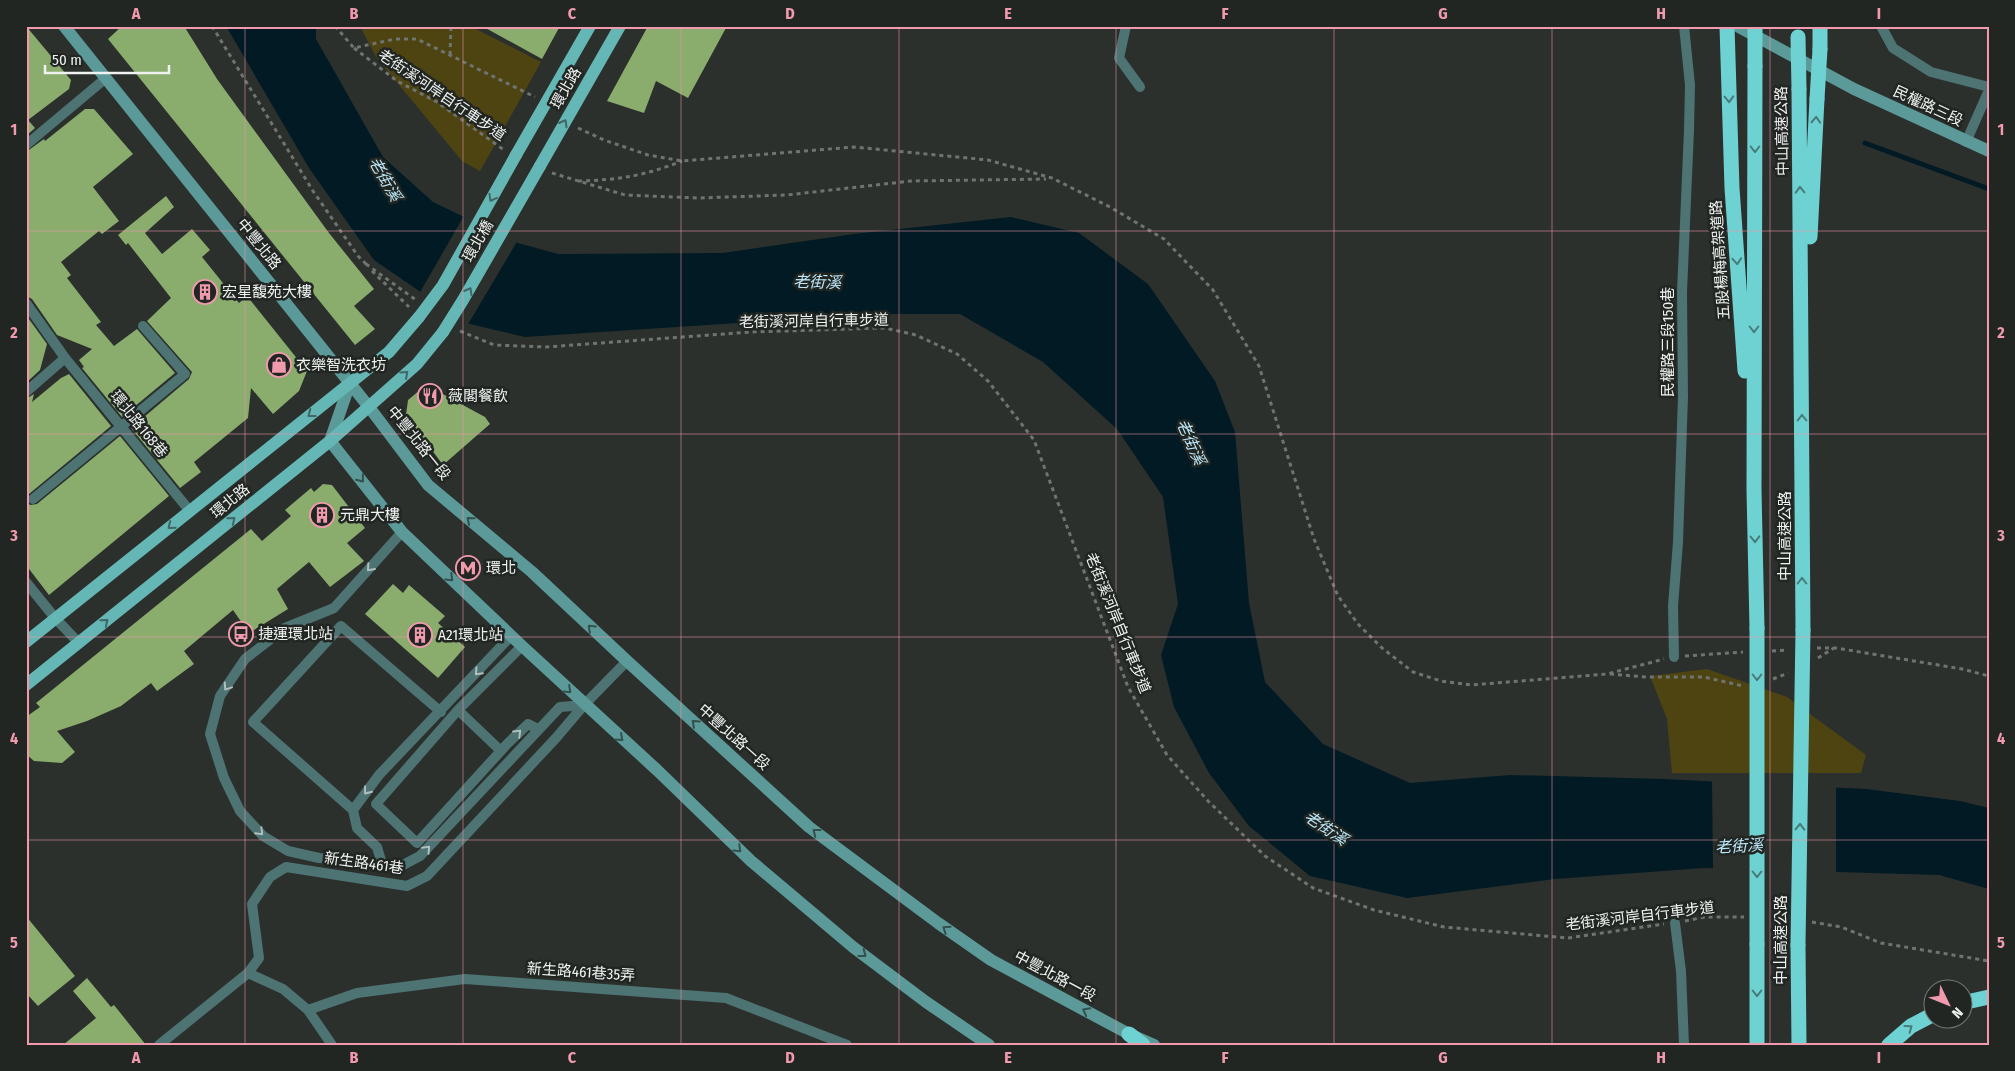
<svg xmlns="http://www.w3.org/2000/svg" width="2015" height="1071" font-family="'Fira Sans Condensed','Noto Sans TC',sans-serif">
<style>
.green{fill:#4d4411}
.water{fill:#011a24}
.pier{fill:#2b302d}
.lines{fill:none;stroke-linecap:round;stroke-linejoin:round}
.stream{stroke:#011a24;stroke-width:5}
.building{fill:#8aac6d}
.path{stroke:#707471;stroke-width:3;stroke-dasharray:4 4;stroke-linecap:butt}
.lane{stroke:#4d7373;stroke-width:10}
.secondary{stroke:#5b9a99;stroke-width:12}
.primary{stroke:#65b7b6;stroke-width:12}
.highway{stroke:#6dd2d1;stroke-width:15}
.primary-bridge{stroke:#65b7b6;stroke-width:12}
.highway-bridge{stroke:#6dd2d1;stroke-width:15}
.oneway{stroke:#477c7a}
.oneway2{stroke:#406765}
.oneway3{stroke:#354f4c}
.oneway4{stroke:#aebfbe}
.grid{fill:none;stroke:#f29aad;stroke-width:1;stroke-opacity:0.55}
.labels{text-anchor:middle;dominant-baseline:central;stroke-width:5;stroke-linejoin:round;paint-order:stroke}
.street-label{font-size:15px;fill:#eff2f0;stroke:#212623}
.poi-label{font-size:15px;fill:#eff2f0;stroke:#212623;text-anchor:start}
.water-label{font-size:16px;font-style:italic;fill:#bde7f9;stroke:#212623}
.neatline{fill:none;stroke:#f29aad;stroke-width:2}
.grid-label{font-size:16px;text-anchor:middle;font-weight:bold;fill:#f29aad}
</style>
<rect width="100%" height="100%" fill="#2b302d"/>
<!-- green -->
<path class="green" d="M 360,26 L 470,26 L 541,62 L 480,171 L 462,161 L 376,57 Z
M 1707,669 L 1787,697 L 1866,755 L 1861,773 L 1672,773 L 1667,719 L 1650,676 Z"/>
<!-- water -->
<path class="water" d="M 226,26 L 316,26 L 316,39 L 383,157 L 433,202 L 518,243 L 558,254 L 723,253 L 854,234 L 1011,217 L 1079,233 L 1148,284 L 1215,381 L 1235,432 L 1249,603 L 1265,682 L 1323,744 L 1410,783 L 1510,775 L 1663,779 L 1866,789 L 1960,801 L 1989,808 L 1989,889 L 1939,875 L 1704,868 L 1555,879 L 1407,898 L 1310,876 L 1249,826 L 1209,773 L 1174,707 L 1161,655 L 1178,604 L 1163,497 L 1117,429 L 1043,362 L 960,314 L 873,314 L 525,337 L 466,323 L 374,260 L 309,168 Z"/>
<!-- pier -->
<path class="pier" d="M 465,214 L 518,240 L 467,326 L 419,294 Z
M 1712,779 L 1836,785 L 1836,875 L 1713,871 Z"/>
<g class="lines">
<!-- stream -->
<path class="stream" d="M 1865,143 L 1989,189"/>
</g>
<!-- building -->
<path class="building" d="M 26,26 L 71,80 L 69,89 L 28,120 L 35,128 L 26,136 Z
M 122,26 L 184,26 L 217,79 L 329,233 L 374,289 L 354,306 L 375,329 L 355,345 L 108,39 Z
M 482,26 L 560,26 L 542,59 Z
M 648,26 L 727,26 L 688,98 L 656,81 L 644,113 L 607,101 Z
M 85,109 L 94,109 L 133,154 L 93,187 L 119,221 L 102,234 L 99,231 L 61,262 L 71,275 L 67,278 L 101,322 L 96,325 L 114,346 L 137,329 L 175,373 L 122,417 L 82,368 L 84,367 L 79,360 L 92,349 L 57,335 L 32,299 L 26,296 L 26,152 L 44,139 L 45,141 Z
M 166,196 L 174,207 L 145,233 L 162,254 L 192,229 L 210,250 L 202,257 L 239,303 L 247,296 L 307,371 L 299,391 L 273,414 L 251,388 L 248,418 L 194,462 L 201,472 L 180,488 L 131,428 L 189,379 L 192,372 L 147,321 L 171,298 L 128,243 L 126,245 L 118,235 Z
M 26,315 L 47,344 L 40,370 L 26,383 Z
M 69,374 L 111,426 L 29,494 L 26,499 L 26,399 L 34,394 L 32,402 L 61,378 Z
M 426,385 L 485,417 L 490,424 L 443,465 L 406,415 L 408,400 Z
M 120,436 L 169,496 L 49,595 L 26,565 L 26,500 L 30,505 L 37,504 Z
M 323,484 L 332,485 L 365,528 L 347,543 L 364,561 L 330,587 L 309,562 L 277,589 L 288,609 L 249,633 L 233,610 L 184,651 L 194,664 L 157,691 L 151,683 L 121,706 L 87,721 L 57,731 L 75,752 L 62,763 L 34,761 L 26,754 L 26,717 L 40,707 L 36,703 L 251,529 L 262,541 L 291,516 L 285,510 L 311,488 L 314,492 Z
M 393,584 L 403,593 L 409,585 L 445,616 L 438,623 L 465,647 L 438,678 L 365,614 Z
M 26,916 L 75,976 L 38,1006 L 26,993 Z
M 87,978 L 111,1007 L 114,1005 L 146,1045 L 63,1045 L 96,1018 L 73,991 Z"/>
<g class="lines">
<!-- path -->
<path class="path" d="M 212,26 L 313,191 L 358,256 L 366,264
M 335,26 L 354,48 L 395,39 L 417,39 L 535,97
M 354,48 L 397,81 L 437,102 L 504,150
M 450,55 L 451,26
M 578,128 L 604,140 L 648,155 L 682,161 L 854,147 L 988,160 L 1052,178 L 1110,207 L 1164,239 L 1213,290 L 1259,366 L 1314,539 L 1338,596 L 1358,624 L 1382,648 L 1413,672 L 1441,681 L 1471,685 L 1607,674 L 1664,659
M 552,173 L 625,195 L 698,198 L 787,195 L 911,181 L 1046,179
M 578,181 C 618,180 644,176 682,161
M 366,264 L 416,300
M 372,271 L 409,307
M 460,331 L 494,345 L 546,347 L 751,332 L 885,328 L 916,335 L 957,354 L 988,381 L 1034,440 L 1128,687 L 1167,755 L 1208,801 L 1265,856 L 1313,888 L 1374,910 L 1444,927 L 1568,938 L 1664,924
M 1817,648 L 1836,648 L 1962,669 L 1989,676
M 1772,651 L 1788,650
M 1685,656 L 1743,652
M 1818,658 L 1834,648
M 1610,674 L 1646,677 L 1704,677 L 1743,686
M 1773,679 L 1788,673
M 1685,921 L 1705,917 L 1744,917
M 1812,922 L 1841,927 L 1881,943 L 1989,961"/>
<!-- lane -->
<path class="lane" d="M 1126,26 L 1119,58 L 1140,87
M 1881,26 L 1893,48 L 1931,72 L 1989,87
M 1966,142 L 1989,90
M 26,145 L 106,78
M 26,303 L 65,358 L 189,510
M 26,392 L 65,358
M 33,499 L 185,374 L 143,326
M 402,532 L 334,608 L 285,628 L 245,659 L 220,696 L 210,734 L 224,778 L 240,811 L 263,836 L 288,851 L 319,858 L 401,866 L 420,856 L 560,707 L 584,705
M 26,582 L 55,618 L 79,643
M 522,646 L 458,710 L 376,804 L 417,843 L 508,743 L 528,724 L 538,729
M 1674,657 L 1673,606 L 1678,542 L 1683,396 L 1682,292 L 1689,130 L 1690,85 L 1684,26
M 458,710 L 501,751
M 353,810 L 253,722 L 341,626 L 441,712
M 382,864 L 377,847 L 357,828 L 353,810 L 379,775 L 511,636
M 1675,923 L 1681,971 L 1684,1045
M 248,973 L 283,989 L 308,1010 L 332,1045
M 308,1010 L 357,993 L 465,979 L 726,998 L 847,1045
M 159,1045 L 248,973 L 259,958 L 252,904 L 270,877 L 286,867 L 407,886 L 427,876 L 556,738 L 584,705 L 627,661"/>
<!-- secondary -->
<path class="secondary" d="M 64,26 L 369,407 L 428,485 L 532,572 L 627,661 L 809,827 L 938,923 L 991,960 L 1129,1034 L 1154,1045
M 1737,26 L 1854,89 L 1989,151
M 350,383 L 330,441 L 402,532 L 522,646 L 657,770 L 751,861 L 853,947 L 926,1002 L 989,1045"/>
<!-- primary -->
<path class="primary" d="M 516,155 L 590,26
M 540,166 L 620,26
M 26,642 L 389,352 L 419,317
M 26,685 L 330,441 L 417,364 L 443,332"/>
<!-- highway -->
<path class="highway" d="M 1727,26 L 1732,188 L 1745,371
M 1820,49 L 1820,26
M 1755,66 L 1754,490 L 1757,628
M 1799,89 L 1803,630
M 1810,237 L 1817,99
M 1757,944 L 1757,1045
M 1798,945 L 1799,1045
M 1962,1003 L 1989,997
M 1129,1034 L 1143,1045
M 1889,1045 L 1911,1026 L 1932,1015"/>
<!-- primary-bridge -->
<path class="primary-bridge" d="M 419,317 L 443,285 L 516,155
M 443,332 L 463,300 L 540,166"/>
<!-- highway-bridge -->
<path class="highway-bridge" d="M 1798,37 L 1799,89
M 1755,66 L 1755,26
M 1817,99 L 1820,49
M 1757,944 L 1757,628
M 1798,945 L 1803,630"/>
</g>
<!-- one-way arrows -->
<defs><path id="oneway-chevron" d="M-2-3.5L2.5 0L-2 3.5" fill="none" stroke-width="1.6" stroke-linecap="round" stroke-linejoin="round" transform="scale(1.25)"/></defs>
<g class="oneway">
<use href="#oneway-chevron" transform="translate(1729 99) rotate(88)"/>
<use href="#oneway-chevron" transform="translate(1816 120) rotate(-87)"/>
<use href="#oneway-chevron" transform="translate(1755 149) rotate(90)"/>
<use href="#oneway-chevron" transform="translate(1800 190) rotate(-91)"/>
<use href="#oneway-chevron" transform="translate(1737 261) rotate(86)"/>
<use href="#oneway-chevron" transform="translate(1754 329) rotate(90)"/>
<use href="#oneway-chevron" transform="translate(1802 418) rotate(-90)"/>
<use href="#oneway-chevron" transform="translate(1755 539) rotate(89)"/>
<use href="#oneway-chevron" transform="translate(1802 581) rotate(-90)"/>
<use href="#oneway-chevron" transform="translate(1757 677) rotate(90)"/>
<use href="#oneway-chevron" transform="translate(1800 827) rotate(-89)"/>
<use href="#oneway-chevron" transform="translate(1757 874) rotate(90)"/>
<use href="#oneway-chevron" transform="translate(1757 993) rotate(90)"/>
<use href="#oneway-chevron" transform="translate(1909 1028) rotate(-36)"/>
</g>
<g class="oneway2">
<use href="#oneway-chevron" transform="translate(564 123) rotate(-60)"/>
<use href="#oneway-chevron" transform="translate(492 198) rotate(119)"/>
<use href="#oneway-chevron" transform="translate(469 291) rotate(-60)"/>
<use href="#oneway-chevron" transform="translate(405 374) rotate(-42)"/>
<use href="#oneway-chevron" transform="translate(311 414) rotate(142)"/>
<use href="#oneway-chevron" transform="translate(232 520) rotate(-39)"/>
<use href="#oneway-chevron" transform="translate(171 526) rotate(141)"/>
<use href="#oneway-chevron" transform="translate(105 622) rotate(-39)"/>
</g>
<g class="oneway3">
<use href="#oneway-chevron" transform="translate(361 479) rotate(52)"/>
<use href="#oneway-chevron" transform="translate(470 520) rotate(-140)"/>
<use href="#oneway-chevron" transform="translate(450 578) rotate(44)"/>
<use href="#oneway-chevron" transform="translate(591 628) rotate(-137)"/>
<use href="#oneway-chevron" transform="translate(568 690) rotate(43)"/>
<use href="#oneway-chevron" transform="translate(695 723) rotate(-138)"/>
<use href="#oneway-chevron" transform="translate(620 738) rotate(42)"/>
<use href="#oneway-chevron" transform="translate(816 832) rotate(-142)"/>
<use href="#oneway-chevron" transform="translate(738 849) rotate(44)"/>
<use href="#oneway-chevron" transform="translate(946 929) rotate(-145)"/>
<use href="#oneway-chevron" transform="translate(863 954) rotate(37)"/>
<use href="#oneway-chevron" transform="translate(1086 1011) rotate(-152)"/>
</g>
<g class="oneway4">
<use href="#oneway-chevron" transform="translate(370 568) rotate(132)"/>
<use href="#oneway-chevron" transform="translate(478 672) rotate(133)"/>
<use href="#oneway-chevron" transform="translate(227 687) rotate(124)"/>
<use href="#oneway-chevron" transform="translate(518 733) rotate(-44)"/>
<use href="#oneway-chevron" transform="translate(367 791) rotate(128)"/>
<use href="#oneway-chevron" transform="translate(260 832) rotate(45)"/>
<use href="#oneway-chevron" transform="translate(427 849) rotate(-47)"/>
</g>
<!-- grid -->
<path class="grid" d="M 245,26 L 245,1045M 463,26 L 463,1045M 681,26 L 681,1045M 899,26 L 899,1045M 1116,26 L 1116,1045M 1334,26 L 1334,1045M 1552,26 L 1552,1045M 1770,26 L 1770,1045M 26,231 L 1989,231M 26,434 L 1989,434M 26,637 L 1989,637M 26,840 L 1989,840"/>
<!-- icons -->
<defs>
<symbol id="building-ring" viewBox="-11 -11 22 22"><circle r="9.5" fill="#212623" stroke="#f29aad" stroke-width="1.5"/><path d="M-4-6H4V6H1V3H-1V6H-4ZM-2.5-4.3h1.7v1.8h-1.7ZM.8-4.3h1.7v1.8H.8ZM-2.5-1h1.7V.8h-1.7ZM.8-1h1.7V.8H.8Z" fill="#f29aad"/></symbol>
<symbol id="shop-ring" viewBox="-11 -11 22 22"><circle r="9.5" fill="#212623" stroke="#f29aad" stroke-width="1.5"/><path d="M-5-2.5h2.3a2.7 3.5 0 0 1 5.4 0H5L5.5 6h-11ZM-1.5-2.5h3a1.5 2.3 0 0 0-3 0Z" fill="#f29aad"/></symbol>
<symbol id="restaurant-ring" viewBox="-11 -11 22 22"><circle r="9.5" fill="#212623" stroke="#f29aad" stroke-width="1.5"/><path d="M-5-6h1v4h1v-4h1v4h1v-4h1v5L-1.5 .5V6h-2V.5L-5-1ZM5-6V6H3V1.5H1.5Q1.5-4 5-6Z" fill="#f29aad"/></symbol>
<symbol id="metro-ring" viewBox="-11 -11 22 22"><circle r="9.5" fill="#212623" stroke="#f29aad" stroke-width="1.5"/><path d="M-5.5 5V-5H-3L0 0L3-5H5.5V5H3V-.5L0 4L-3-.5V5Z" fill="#f29aad"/></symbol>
<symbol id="bus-ring" viewBox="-11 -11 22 22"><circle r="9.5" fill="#212623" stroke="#f29aad" stroke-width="1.5"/><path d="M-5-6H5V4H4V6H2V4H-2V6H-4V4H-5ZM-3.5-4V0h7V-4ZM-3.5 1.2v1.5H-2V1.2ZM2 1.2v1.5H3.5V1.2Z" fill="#f29aad"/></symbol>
</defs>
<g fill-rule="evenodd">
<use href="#building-ring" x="191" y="278" width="28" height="28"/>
<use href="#shop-ring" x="265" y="351" width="28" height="28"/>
<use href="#restaurant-ring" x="416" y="382" width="28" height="28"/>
<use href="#building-ring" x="308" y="501" width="28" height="28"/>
<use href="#metro-ring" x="454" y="554" width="28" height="28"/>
<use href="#bus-ring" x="227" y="620" width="28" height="28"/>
<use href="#building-ring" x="406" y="621" width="28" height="28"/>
</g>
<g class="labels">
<!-- street labels -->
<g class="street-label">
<text transform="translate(566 88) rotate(-60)">環北路</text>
<text transform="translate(442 95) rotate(34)">老街溪河岸自行車步道</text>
<text transform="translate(1928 106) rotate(25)">民權路三段</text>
<text transform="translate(1782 131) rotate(-91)">中山高速公路</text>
<text transform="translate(478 241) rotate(-60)">環北橋</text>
<text transform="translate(259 244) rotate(51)">中豐北路</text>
<text transform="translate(1720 260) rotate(-94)">五股楊梅高架道路</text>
<text transform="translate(814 321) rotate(-1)">老街溪河岸自行車步道</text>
<text transform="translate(1668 342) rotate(-90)">民權路三段150巷</text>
<text transform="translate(139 424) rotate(51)">環北路168巷</text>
<text transform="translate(419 443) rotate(51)">中豐北路一段</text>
<text transform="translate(230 501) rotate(-39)">環北路</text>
<text transform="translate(1785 536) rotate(-90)">中山高速公路</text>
<text transform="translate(1118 623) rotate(68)">老街溪河岸自行車步道</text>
<text transform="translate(734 737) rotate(42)">中豐北路一段</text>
<text transform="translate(364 863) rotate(8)">新生路461巷</text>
<text transform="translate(1640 916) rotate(-7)">老街溪河岸自行車步道</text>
<text transform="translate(1781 940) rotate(-90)">中山高速公路</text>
<text transform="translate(581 972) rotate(4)">新生路461巷35弄</text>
<text transform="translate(1055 976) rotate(28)">中豐北路一段</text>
</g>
<!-- poi labels -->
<g class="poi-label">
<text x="222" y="292">宏星馥苑大樓</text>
<text x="296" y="365">衣樂智洗衣坊</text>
<text x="448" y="396">薇閣餐飲</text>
<text x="340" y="515">元鼎大樓</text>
<text x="486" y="568">環北</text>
<text x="258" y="634">捷運環北站</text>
<text x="438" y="635">A21環北站</text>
</g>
<!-- water labels -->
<g class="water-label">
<text transform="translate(385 179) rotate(60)">老街溪</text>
<text transform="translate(817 282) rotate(1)">老街溪</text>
<text transform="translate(1191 442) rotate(66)">老街溪</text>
<text transform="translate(1326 828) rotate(34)">老街溪</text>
<text transform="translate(1739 846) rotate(-3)">老街溪</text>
</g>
</g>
<!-- border -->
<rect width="2015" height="1071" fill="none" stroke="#212623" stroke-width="55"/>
<!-- north arrow -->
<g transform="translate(1948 1004) rotate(133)"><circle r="24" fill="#212623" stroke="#737875"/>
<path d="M0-4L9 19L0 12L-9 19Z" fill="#f29aad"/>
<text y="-8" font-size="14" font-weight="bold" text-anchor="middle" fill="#eff2f0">N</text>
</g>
<!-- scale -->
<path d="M45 65v8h124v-8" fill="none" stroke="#eff2f0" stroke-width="2.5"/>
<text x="52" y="65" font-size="15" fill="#eff2f0" stroke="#212623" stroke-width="4" paint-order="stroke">50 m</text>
<rect x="28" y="28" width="1960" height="1016" class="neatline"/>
<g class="grid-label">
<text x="136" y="19">A</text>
<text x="354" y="19">B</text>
<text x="572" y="19">C</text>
<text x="790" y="19">D</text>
<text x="1008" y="19">E</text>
<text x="1225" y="19">F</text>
<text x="1443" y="19">G</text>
<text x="1661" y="19">H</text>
<text x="1879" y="19">I</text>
<text x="14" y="135">1</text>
<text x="2001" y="135">1</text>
<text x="14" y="338">2</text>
<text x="2001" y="338">2</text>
<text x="14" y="541">3</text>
<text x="2001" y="541">3</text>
<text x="14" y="744">4</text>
<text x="2001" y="744">4</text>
<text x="14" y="948">5</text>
<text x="2001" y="948">5</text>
<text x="136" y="1063">A</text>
<text x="354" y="1063">B</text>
<text x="572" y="1063">C</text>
<text x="790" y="1063">D</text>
<text x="1008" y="1063">E</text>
<text x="1225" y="1063">F</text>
<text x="1443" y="1063">G</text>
<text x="1661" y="1063">H</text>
<text x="1879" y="1063">I</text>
</g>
</svg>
